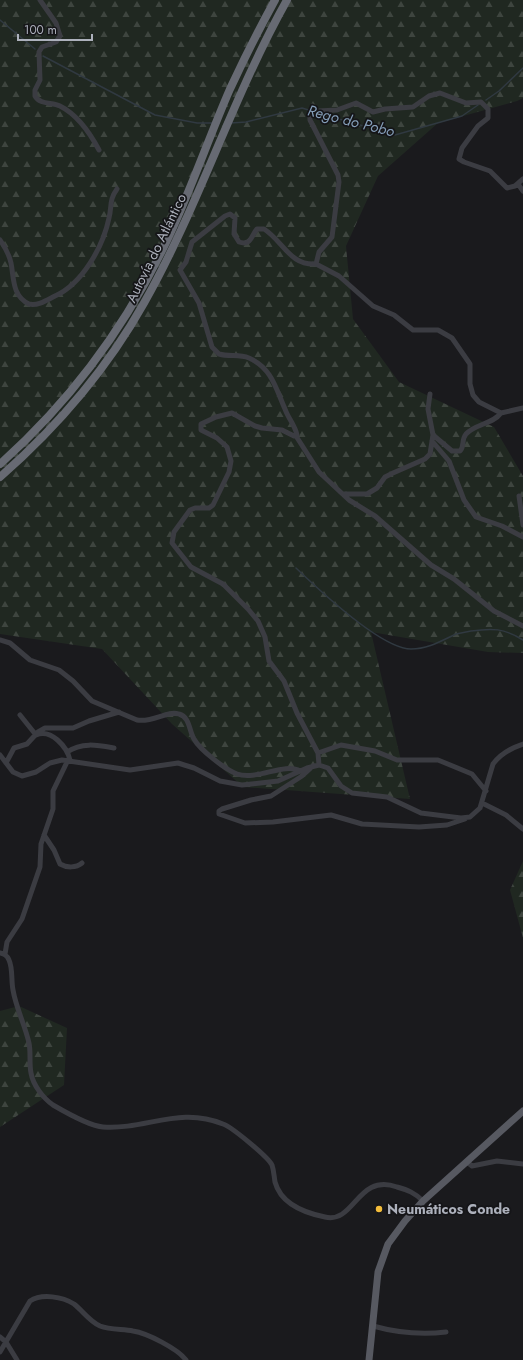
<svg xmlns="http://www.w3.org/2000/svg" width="523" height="1360" font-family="Jost,sans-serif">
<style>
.forest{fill:url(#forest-firs)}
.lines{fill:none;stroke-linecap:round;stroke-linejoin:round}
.stream{stroke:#303941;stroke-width:1.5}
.minor{stroke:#3b3c42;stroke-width:5}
.major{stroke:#575961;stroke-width:7}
.highway{stroke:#676a73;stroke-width:8}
.poi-dot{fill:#f4bd3b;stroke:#151518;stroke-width:1.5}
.labels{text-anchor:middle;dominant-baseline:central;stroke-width:3.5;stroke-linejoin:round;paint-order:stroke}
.street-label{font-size:14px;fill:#adb1bc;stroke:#151518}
.poi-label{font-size:14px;font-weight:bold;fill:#adb1bc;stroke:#151518;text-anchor:start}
.water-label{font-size:15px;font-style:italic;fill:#849db7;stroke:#151518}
</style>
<defs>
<pattern id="forest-firs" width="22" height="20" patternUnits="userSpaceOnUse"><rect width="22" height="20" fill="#202821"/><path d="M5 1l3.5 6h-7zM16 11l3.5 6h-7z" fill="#3e453f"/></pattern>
</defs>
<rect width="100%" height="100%" fill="#1a1a1d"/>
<!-- forest -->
<path class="forest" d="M 0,0 L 523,0 L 523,98 L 517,101 L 438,123 L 378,176 L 346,246 L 353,319 L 399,382 L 494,427 L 523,476 L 523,653 L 488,652 L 371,632 L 410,799 L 243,787 L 172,724 L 102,649 L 0,634 Z
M 523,861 L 523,938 L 510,890 Z
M 19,1006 L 67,1028 L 64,1085 L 0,1127 L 0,1011 Z"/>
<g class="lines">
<!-- stream -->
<path class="stream" d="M 0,20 L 35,49
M 43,56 L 155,115 L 197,123 L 213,123
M 486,100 L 499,91 L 523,68
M 318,113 L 395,135 L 462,116 L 478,105
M 231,123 L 246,122 L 302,108 L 315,112
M 296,568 C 318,589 381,649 411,649 C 428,649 441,641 456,634 C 461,633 466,632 471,631 C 492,628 504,628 523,640"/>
<!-- minor -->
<path class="minor" d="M 40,0 L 56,23 L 60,36 L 56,42 L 42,47 L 39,52 L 40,80 L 35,90 L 35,96 C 40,105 52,102 60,106 C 78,115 90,133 99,150
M 523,179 L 515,186 L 507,188 L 490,171 L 464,162 L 459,159 L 462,148 L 478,126 L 488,118 L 488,109 L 481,102 L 466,103 L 440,93 L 429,96 L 413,107 L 385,109 L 373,112 L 356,103 L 337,110 L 318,111 L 310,116 L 310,120 L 338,175 L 339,182 L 332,237 L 319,252 L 316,264 L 339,276 L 373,306 L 394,315 L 413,330 L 438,330 L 452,338 L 470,364 L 470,384 L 473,395 L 479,402 L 501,413 L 523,408
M 518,184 L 523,191
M 0,240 C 5,247 9,254 11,263 C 14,278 12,296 29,304 C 38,306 47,300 55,296 C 82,284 103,247 109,218 C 112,206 109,200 117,189
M 316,264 C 290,266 283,241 264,229 L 257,229 C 251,236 251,246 239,242 L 234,234 L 235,218 L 230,214 L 225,216 L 192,242 L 186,262 L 180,270 L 199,303 L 212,347 L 219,354 C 229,357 239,354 249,358 C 272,368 276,389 285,409 C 288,418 295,425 297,435 L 294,436 L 282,430 L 262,428 L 255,426 L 232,413 L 216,417 L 201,424 L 201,430 L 217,438 L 227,447 L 231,461 L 229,472 L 213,505 L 209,508 L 195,508 L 190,510 L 174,532 L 172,543 L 191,567 L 223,584 L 248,609 L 258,621 L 265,637 L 269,661 L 284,681 L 297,713 L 318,753 L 319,765
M 430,394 L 428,409 L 433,435
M 296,436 L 319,472 L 349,500 L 375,516 L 431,565 L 454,579 L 494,611 L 523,626
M 432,441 L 449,461 L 464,500 L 476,517 L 502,526 L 523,537
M 343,494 L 367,494 L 377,488 L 385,477 L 393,473 L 425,459 L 430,454 L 433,435 L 452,451 L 460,451 C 465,446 461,440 466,434 C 475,424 493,424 501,413
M 519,496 L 523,525
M 0,640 L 10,643 L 30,660 L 59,670 L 73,681 L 92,701 L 137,720 C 153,723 167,710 179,714 C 190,717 189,731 194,739 C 200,750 226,770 237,774 C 257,781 284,762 300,771
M 20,715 L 36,735
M 36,735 C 51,728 67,747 70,760
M 67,752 C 82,742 97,745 114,748
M 318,753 L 341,745 L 375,751 L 397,760 L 438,760 L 472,774 L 486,791
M 0,755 L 13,772 L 22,776 L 36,772 L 50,763 L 62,760 L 130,770 L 178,763 L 194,768 L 220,781 L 242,785 L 278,781 L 307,768 L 319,765 L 328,768 L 341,786 L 352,793 L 387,797 L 421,813 L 461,818 L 470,817 L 480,808 L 493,764 C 501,753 511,748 523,744
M 6,763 L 14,748 L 27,744 L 38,732 L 45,728 L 73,728 L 89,721 L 119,712
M 313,766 L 302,776 L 271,796 L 251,800 L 222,809 L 219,811 L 219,814 L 245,823 L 273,822 L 331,815 L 362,824 L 419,827 L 447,825 L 465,819
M 482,803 L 506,815 L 523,829
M 44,835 L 54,850 L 60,864 C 67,868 76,868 82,863
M 0,953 C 4,954 7,955 9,960 C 13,969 11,980 13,990 C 16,1008 25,1025 29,1043 C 31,1052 29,1063 31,1073 C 33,1085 43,1098 53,1105 C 65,1112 89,1126 103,1127 C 146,1130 179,1106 223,1124 C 232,1127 268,1157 272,1165 C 274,1171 274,1176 275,1182 C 281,1204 305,1213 325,1217 C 355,1224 357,1173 397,1187 C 408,1190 415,1193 423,1201
M 5,954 L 7,942 L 22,919 L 40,867 L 41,844 L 53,809 L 53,791 L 68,760
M 467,1162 L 472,1166 L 497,1161 L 523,1164
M 373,1326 C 398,1333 420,1335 446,1332
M 0,1337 L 6,1342 L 17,1360
M 0,1352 L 30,1301 C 42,1293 63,1297 74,1304 C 83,1311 89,1321 100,1326 C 110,1330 123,1329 133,1331 C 147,1333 178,1349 186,1360"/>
<!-- major -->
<path class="major" d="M 369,1360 L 378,1272 L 388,1244 L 405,1221 L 423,1201 L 523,1111"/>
<!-- highway -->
<path class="highway" d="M 0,464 C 72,400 129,322 170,234 C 192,187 209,137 230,89 C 244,59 259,29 275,0
M 0,477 C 57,427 107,369 144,303 C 199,206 232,98 287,0"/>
</g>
<!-- markers -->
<circle class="poi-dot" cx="379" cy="1209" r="4"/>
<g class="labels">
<!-- street labels -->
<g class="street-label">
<text transform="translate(156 248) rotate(-64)">Autovía do Atlántico</text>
</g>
<!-- poi labels -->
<g class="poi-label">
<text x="387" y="1209">Neumáticos Conde</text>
</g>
<!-- water labels -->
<g class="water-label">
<text transform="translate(351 121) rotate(14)">Rego do Pobo</text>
</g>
</g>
<!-- scale -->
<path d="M18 34v6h74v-6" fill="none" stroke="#adb1bc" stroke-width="2"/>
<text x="24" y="34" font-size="12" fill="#adb1bc" stroke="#151518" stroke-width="3" paint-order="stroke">100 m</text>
</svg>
